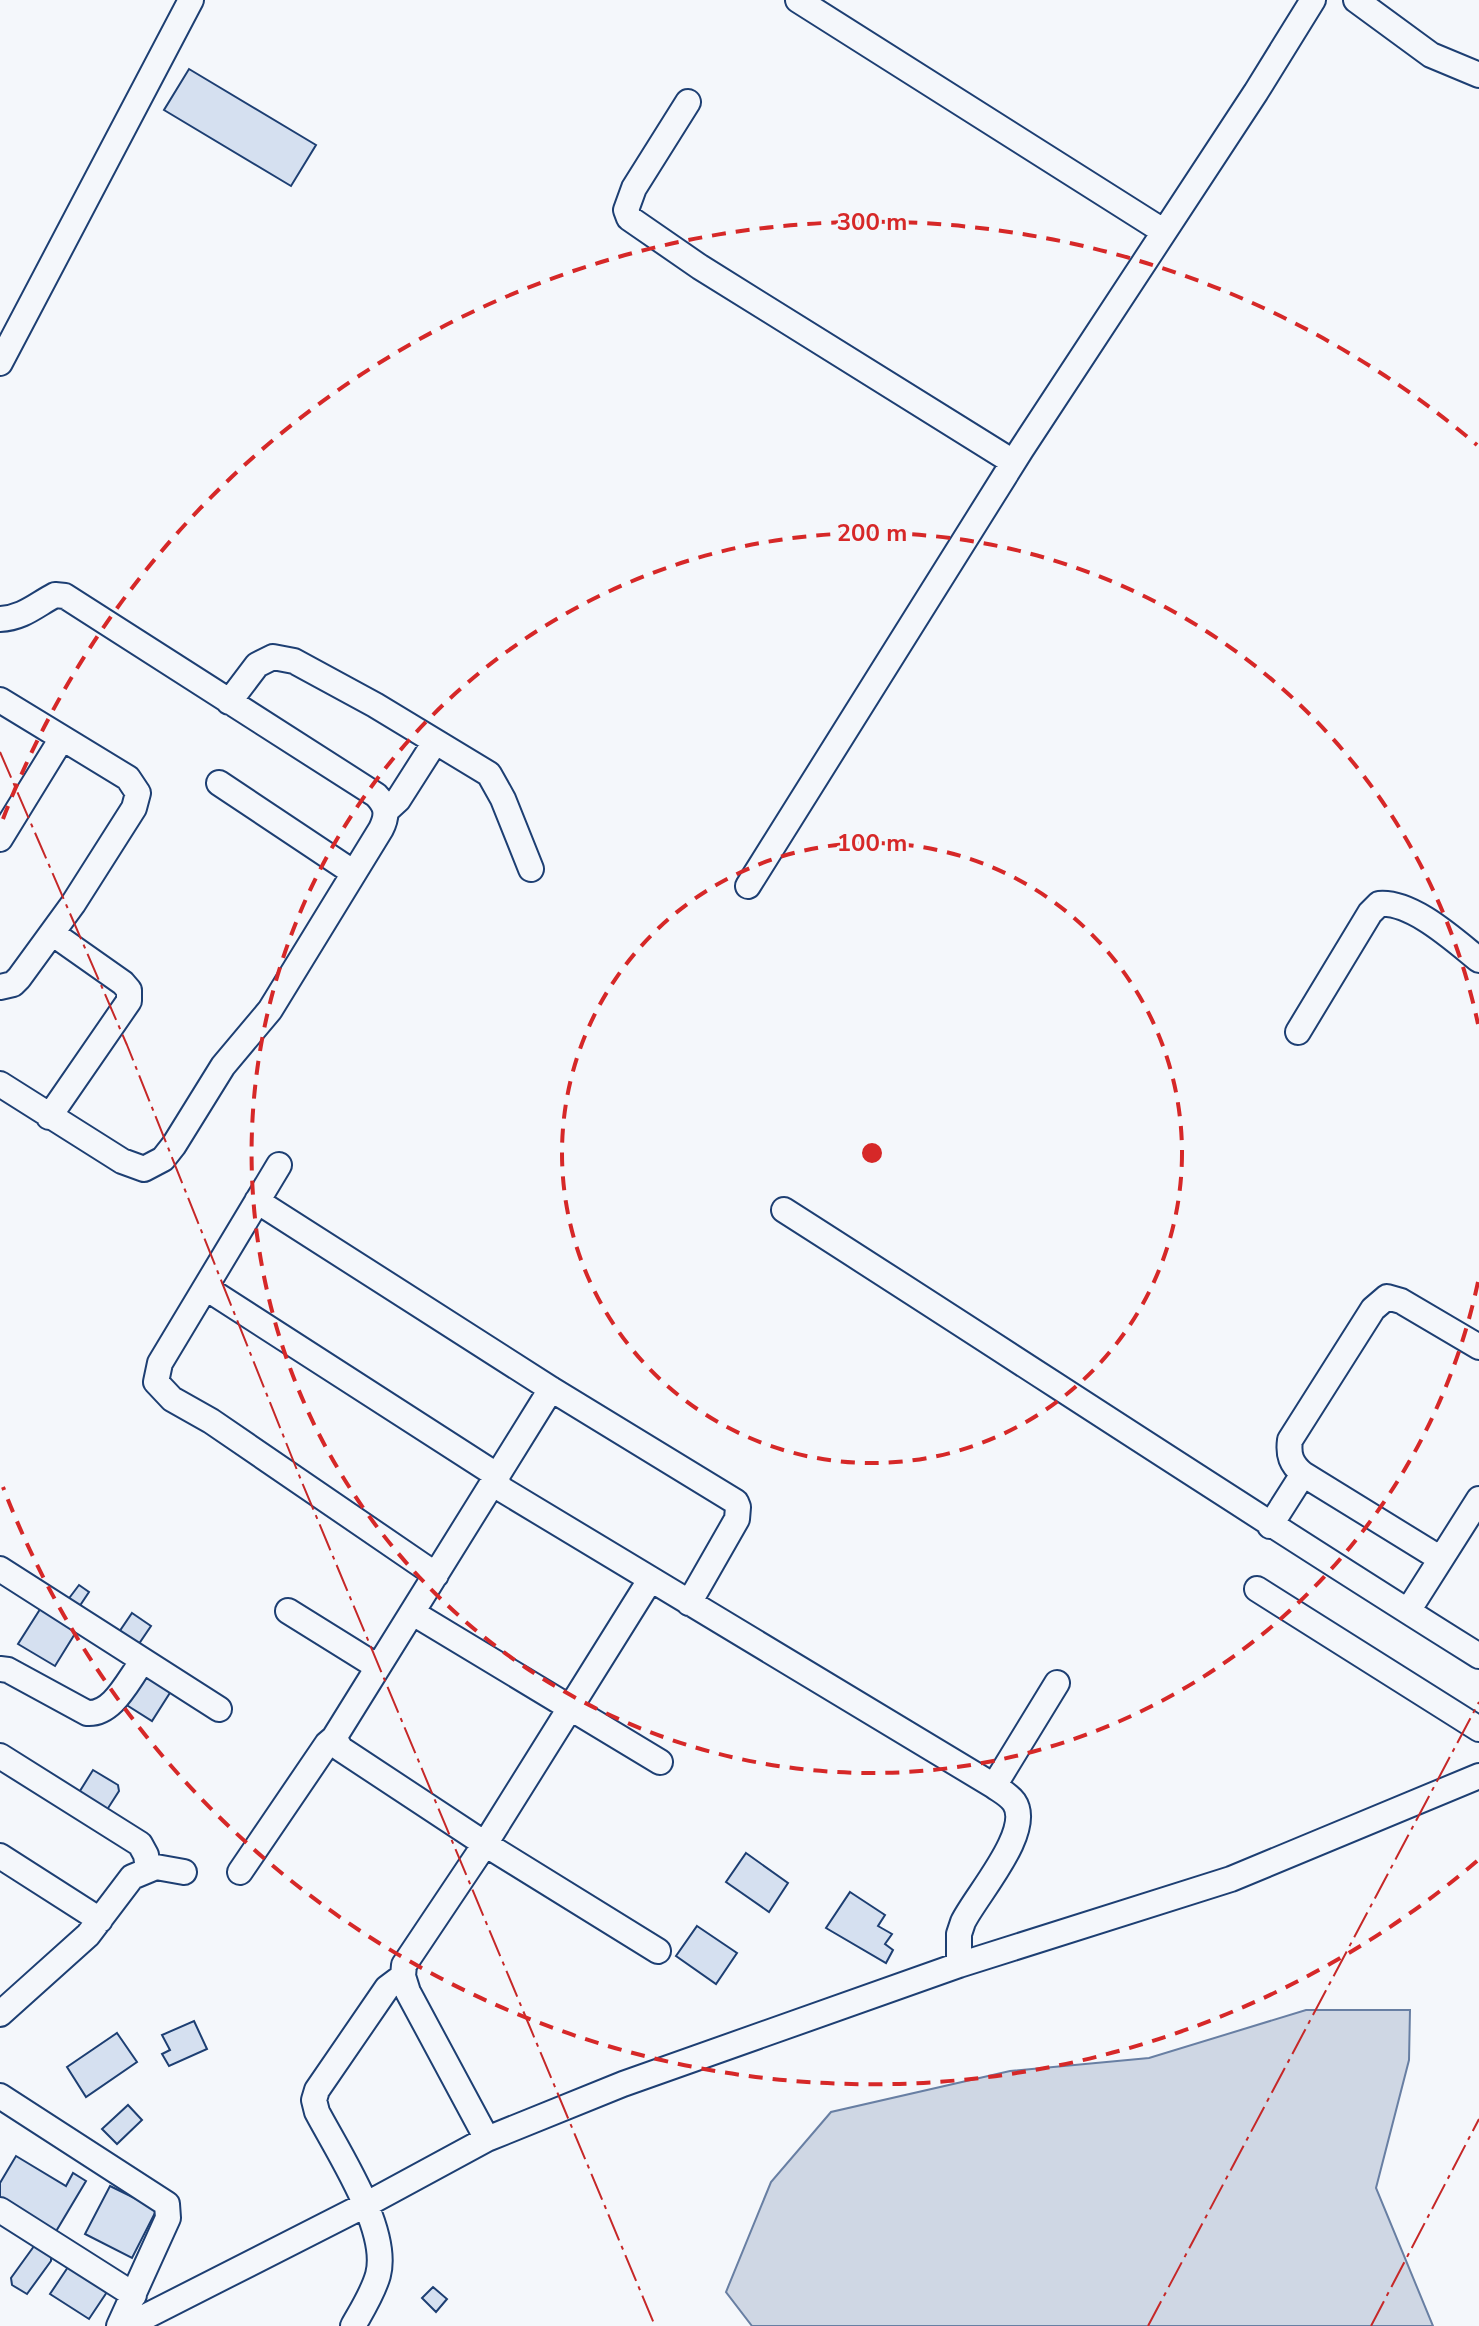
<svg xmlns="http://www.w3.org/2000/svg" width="1479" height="2326" font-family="'Nunito Sans',sans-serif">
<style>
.water{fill:#cfd7e4;stroke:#687fa3;stroke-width:2}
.building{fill:#d5e0f0;stroke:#1d3f73;stroke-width:2}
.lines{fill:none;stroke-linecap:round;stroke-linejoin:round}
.minor-casing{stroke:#1d3f73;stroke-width:28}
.minor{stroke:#f4f7fb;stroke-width:24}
.power{stroke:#c62828;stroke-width:2;stroke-dasharray:28 6 4 6;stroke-linecap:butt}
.ring{fill:none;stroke:#d62828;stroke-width:4;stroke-dasharray:14 10}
.centre{fill:#d62828;stroke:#f4f7fb;stroke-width:4}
.ring-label{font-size:24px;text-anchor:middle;font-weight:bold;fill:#d62828;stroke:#f4f7fb;stroke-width:6;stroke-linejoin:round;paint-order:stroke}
</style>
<rect width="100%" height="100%" fill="#f4f7fb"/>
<!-- water -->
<path class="water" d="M 1306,2010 L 1410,2010 L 1409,2060 L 1376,2188 L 1433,2326 L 752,2326 L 726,2292 L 771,2182 L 831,2112 L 1010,2071 L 1149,2058 Z"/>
<!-- building -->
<path class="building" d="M 189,69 L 316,145 L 291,186 L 164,110 Z
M 79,1585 L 89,1592 L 75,1613 L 64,1605 Z
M 44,1603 L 51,1609 L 48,1614 L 76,1632 L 55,1666 L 18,1644 Z
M 132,1613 L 151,1626 L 134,1651 L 115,1638 Z
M 148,1672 L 173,1688 L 152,1721 L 125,1704 Z
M 93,1770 L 118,1785 L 119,1791 L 103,1816 L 75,1799 Z
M 746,1853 L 788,1883 L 769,1912 L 726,1882 Z
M 850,1892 L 885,1915 L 878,1926 L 892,1934 L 885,1944 L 893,1950 L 886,1963 L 826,1928 Z
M 697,1926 L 737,1953 L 716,1984 L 676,1956 Z
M 194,2021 L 207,2049 L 169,2066 L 162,2054 L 170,2050 L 162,2035 Z
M 117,2033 L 137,2062 L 86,2097 L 67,2067 Z
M 128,2105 L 142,2120 L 117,2144 L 102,2129 Z
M 16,2156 L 66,2186 L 73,2173 L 86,2181 L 52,2238 L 0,2206 L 0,2183 Z
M 110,2186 L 157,2209 L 132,2258 L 85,2234 Z
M 37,2242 L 51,2250 L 51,2261 L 27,2294 L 12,2285 L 11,2278 Z
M 72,2261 L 111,2286 L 89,2319 L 50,2294 Z
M 433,2287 L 447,2299 L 436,2312 L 422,2298 Z"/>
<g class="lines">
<defs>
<path id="minor" d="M 798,0 L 1163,231
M 1356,0 L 1431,55 L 1479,75
M 688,102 L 634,188 L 626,210 L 629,218 L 700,267 L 1013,462
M 0,363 L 191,0
M 0,619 C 23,618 36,605 55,595 L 65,596 L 376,795 C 387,806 388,815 381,829 L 270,1010 L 223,1066 L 174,1145 L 163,1159 L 144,1169 L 122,1161 L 0,1084
M 0,700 L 128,778 L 138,793 L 134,808 L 73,904 L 19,978 L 13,984 L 0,987
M 229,702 L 257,665 L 273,657 L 294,661 L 375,705 L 489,774 L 503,799 L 531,869
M 219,783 L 354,873
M 386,811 L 398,800 L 435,742
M 0,839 L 62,738
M 748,886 L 1021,450 L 1256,92 L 1313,0
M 1298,1032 L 1370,913 L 1379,904 C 1412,901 1454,940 1479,960
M 49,1117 L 129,1001 L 129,990 L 123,983 L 52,933
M 279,1165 L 160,1363 L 156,1382 L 172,1399 L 211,1421 L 436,1575
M 257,1201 L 551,1389 L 736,1502 L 738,1507 L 737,1519 L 689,1603
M 784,1210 C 1016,1358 1245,1510 1479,1656
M 206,1288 L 498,1476
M 551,1389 L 334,1738 L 341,1749 L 485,1844 L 658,1951
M 493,1484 L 994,1786 C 1001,1791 1009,1795 1014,1802 C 1034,1831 976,1895 963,1922 L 959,1934 L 959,1965
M 1270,1526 L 1303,1474
M 1441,1559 L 1303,1474 C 1291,1464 1288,1455 1290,1440 L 1373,1309 L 1387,1297 L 1401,1301 L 1479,1347
M 0,1569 L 219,1709
M 1257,1589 L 1479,1729
M 288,1611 L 378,1667
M 1408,1611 L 1479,1499
M 413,1613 L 660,1762
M 0,1669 L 8,1670 L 87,1713 C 113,1715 128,1680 142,1662
M 0,1756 L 140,1844 L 146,1855 L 148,1869
M 994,1786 L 1057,1683
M 0,1856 L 100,1920
M 240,1872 L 327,1744 L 334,1738
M 0,2014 L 88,1935 L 132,1877 L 156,1867 L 184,1872
M 0,2096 L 167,2204 L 168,2218 L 119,2326
M 487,2139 L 408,1992 L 403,1976 L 404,1965 L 485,1844 L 650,1580
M 0,2210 L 134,2295
M 127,2326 L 367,2204 L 487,2139 L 623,2084 L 959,1965 L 1231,1879 L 1479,1776
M 353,2326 C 362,2310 373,2293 378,2275 C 390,2230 338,2152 317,2112 L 314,2100 L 317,2090 L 387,1988 L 403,1976"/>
</defs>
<!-- minor casing -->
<use href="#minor" class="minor-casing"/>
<!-- minor -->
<use href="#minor" class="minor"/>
<!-- power -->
<path class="power" d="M 0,752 L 127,1045 L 301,1480 L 655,2326
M 1148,2326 L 1479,1702
M 1371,2326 L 1479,2119"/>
</g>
<!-- distance rings -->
<g class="ring">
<circle cx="872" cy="1153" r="310"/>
<path d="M1478 1282A620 620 0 1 1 1478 1024"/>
<path d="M1477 1861A931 931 0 0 1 3 1487M3 819A931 931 0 0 1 1477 445"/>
</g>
<circle cx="872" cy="1153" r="12" class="centre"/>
<g class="ring-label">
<text x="872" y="230">300 m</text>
<text x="872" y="541">200 m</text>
<text x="872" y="851">100 m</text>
</g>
</svg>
